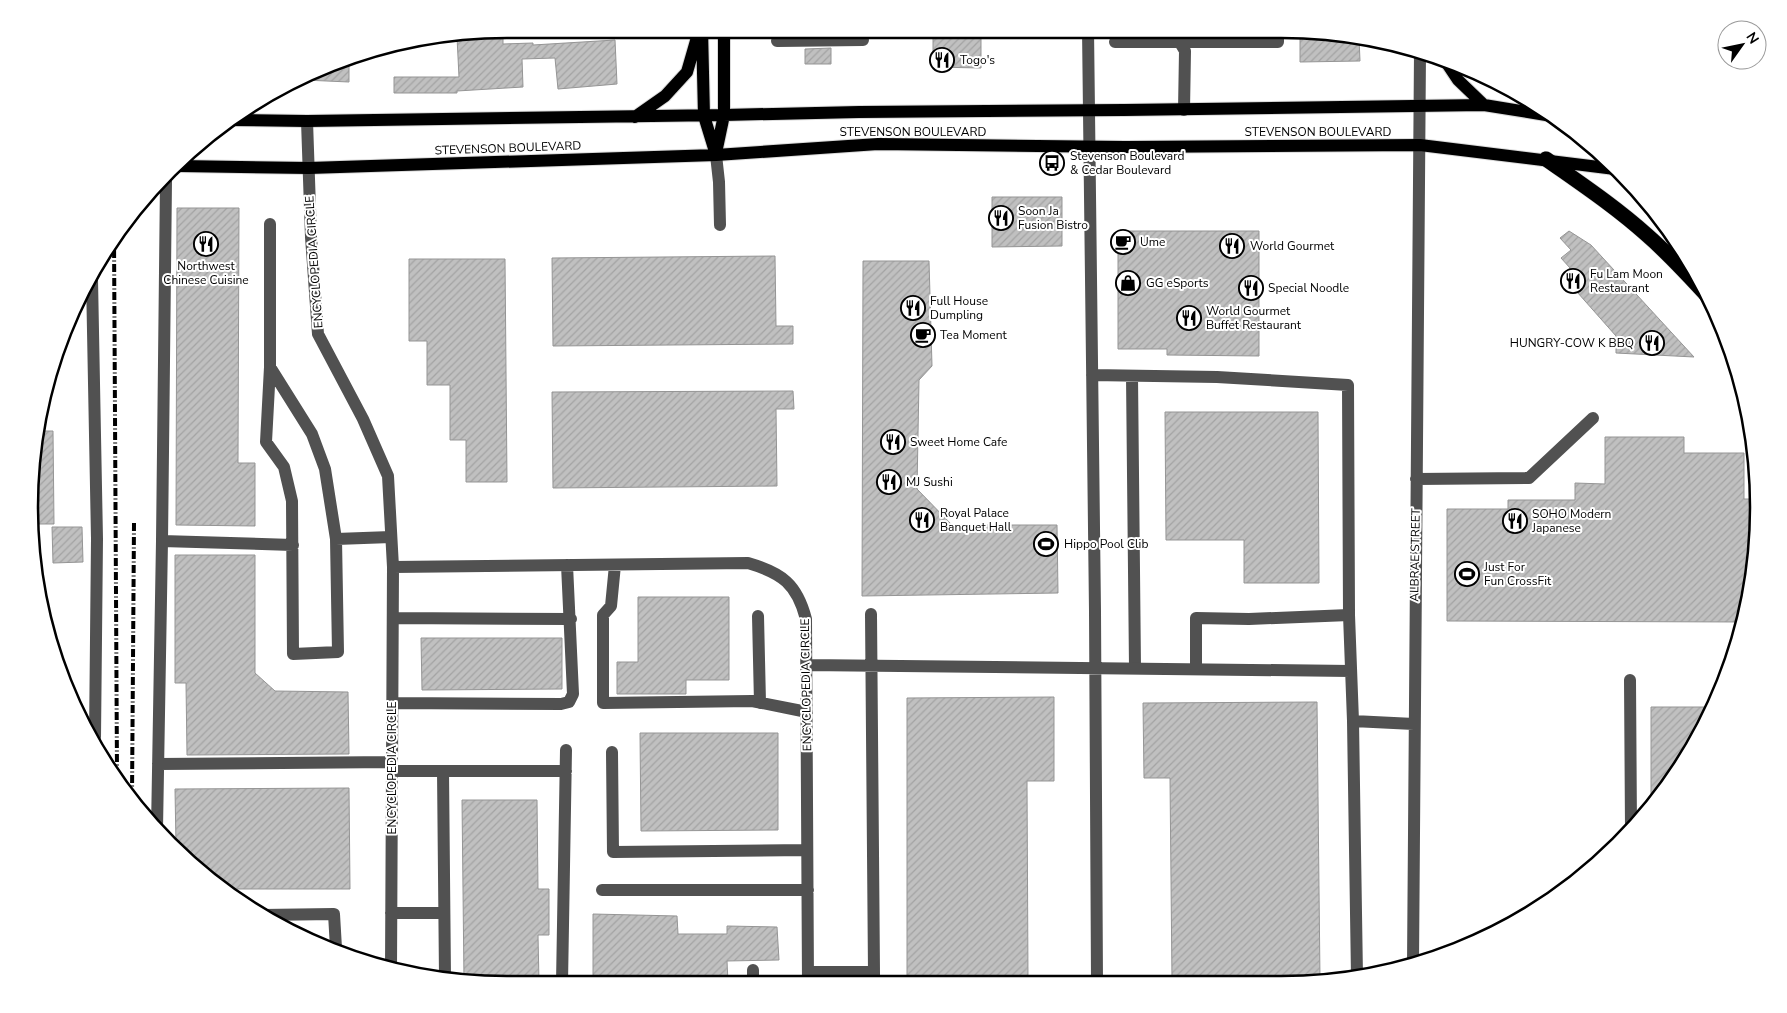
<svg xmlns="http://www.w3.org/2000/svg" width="1787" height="1013" font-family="'Nunito Sans',sans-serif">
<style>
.building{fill:url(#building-hatch);stroke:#959595}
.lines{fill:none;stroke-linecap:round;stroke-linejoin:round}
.major-casing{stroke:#dbdbdb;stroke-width:14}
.highway-casing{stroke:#dbdbdb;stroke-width:16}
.minor{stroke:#515151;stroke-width:12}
.major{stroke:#000;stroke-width:12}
.highway{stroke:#000;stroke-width:15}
.rail{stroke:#000;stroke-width:4;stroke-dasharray:8 2.5 1 2.5;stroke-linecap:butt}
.labels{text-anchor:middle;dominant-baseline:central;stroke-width:4;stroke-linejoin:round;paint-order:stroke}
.poi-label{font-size:12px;fill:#000;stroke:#fff;text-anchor:start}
.street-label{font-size:12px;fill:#000;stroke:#fff}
.rim{fill:none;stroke:#000;stroke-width:2.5}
</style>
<defs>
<pattern id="building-hatch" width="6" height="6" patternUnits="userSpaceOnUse" patternTransform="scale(1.25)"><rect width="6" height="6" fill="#c0c0c0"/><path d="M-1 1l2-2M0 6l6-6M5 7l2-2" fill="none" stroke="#a3a3a3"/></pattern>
</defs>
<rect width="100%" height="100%" fill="#fff"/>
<!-- building -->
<path class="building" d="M 503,29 L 503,44 L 533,43 L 533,45 L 615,40 L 617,84 L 558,89 L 555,58 L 522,59 L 523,87 L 457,91 L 457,93 L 394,93 L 394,77 L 459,77 L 457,37 Z
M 933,29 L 981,29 L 981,68 L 933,67 Z
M 1300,30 L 1311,30 L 1359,38 L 1360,61 L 1300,62 Z
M 831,48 L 831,64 L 805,64 L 805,49 Z
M 349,56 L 349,82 L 304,80 L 336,63 Z
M 992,197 L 1062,197 L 1062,246 L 992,247 Z
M 177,208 L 239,208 L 238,463 L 255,463 L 255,526 L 176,525 Z
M 1118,231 L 1259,231 L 1259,356 L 1167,355 L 1167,349 L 1118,349 Z
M 1569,231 L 1591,245 L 1694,357 L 1616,353 L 1616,336 L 1562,275 L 1570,268 L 1561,258 L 1571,250 L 1560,238 Z
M 775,256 L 776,326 L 793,326 L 793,344 L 553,346 L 552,258 Z
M 409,259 L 505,259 L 507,482 L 466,482 L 466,440 L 450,440 L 450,385 L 427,385 L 427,341 L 409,341 Z
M 863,261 L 929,261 L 932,366 L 919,380 L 917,489 L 952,525 L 1057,525 L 1058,593 L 862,596 Z
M 793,391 L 794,409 L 776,409 L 777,486 L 553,488 L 552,392 Z
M 1165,412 L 1318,412 L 1319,583 L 1244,583 L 1244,540 L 1166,540 Z
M 40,431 L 53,431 L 54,524 L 38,524 L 37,460 Z
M 1605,437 L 1684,437 L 1684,453 L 1744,453 L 1744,499 L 1756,499 L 1754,569 L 1742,622 L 1447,621 L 1447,509 L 1508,509 L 1508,500 L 1575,500 L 1575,483 L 1605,484 Z
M 52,527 L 82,527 L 83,562 L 53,563 Z
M 175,555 L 255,555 L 255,673 L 275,691 L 348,692 L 349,754 L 187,755 L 186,683 L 175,683 Z
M 638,597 L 729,597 L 729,680 L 686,680 L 686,694 L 617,694 L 617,662 L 638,662 Z
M 421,638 L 562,638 L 562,689 L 422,690 Z
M 1054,697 L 1054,781 L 1027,781 L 1028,981 L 907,982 L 907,698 Z
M 1317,702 L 1320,980 L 1172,981 L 1170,778 L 1144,778 L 1143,703 Z
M 1651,707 L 1712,707 L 1694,746 L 1651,802 Z
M 640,733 L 778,733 L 778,830 L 641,831 Z
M 349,788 L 350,889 L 230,889 L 176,845 L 175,789 Z
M 462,800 L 537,800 L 538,889 L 549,889 L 549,935 L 538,935 L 539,983 L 476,983 L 464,981 Z
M 593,914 L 677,916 L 678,934 L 727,934 L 727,926 L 777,927 L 779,960 L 727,961 L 728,982 L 593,983 Z"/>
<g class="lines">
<defs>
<path id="major" d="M 702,29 L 704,116 L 716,155
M 1446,62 L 1458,80 L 1484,105
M 635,117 L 665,96 L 687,72 L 698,34
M 230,120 L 307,121 L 724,115 L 859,112 L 1124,110 L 1484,105 L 1552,116
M 716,153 L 724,115 L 724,29
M 179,166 L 309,168 L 716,155 L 878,144 L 1125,147 L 1420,145 L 1615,169"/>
<path id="highway" d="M 1546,159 C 1580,183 1616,207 1647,235 C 1670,255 1690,277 1711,300"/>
</defs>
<!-- major casing -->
<use href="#major" class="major-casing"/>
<!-- highway casing -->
<use href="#highway" class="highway-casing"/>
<!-- minor -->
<path class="minor" d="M 1088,29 L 1095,611 L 1097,981
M 1179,30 L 1179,41 L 1185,51 L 1184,110
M 777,41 L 863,40
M 1115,42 L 1278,42 L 1278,30
M 307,121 L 311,237 L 318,334 L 363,419 L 388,476 L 393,567
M 716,155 L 719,182 L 720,225
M 270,224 L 270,367 L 312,434 L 325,469 L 336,539 L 391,537
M 92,279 L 97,539 L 95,737
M 270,367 L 266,442 L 284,467 L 292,501 L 293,654 L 338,652 L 336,539
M 1092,375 L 1217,377 L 1348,385 L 1349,615
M 1132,376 L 1135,668
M 1416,479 L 1529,478 L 1593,418
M 162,541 L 293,545
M 615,565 L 611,606 L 603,615 L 603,703 L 752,701 L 807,712
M 871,614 L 874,972
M 758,616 L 760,703
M 393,618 L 571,619
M 806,665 L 1351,671
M 1196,669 L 1196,618 L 1249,619 L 1349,615 L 1353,721 L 1357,977
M 1630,680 L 1631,828
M 392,703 L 561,704 L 569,702 L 573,694 L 567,565
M 1353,721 L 1414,724
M 612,752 L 613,852 L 807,850
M 158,764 L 392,762
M 392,771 L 566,771
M 443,771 L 445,978
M 157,829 L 162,541 L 166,181
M 602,890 L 808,890
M 391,913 L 444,913
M 262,915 L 334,914 L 336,948
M 1413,964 L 1420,52
M 391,969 L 393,567 L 748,563 C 782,573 797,584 806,619 L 808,982
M 753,970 L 753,982
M 808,972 L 874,972 L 874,982
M 562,983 L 566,750"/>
<!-- major -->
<use href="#major" class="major"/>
<!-- highway -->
<use href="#highway" class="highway"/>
<!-- rail -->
<path class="rail" d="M 114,236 L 117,773
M 132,797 L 134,523"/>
</g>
<!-- icons -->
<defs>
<symbol id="restaurant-ring" viewBox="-11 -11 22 22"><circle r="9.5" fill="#fff" stroke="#000" stroke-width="1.5"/><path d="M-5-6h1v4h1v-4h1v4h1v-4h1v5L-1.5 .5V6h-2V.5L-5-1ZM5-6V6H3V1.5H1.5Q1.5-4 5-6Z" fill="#000"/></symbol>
<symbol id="bus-ring" viewBox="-11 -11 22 22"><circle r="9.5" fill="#fff" stroke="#000" stroke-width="1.5"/><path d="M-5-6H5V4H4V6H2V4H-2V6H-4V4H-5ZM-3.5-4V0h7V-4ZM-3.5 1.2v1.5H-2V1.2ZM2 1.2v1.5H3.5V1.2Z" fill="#000"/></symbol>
<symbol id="cafe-ring" viewBox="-11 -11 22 22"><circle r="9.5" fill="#fff" stroke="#000" stroke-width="1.5"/><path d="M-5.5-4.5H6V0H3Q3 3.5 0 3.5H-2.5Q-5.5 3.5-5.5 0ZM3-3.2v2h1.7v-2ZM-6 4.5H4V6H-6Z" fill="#000"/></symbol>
<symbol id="shop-ring" viewBox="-11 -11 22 22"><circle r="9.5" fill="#fff" stroke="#000" stroke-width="1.5"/><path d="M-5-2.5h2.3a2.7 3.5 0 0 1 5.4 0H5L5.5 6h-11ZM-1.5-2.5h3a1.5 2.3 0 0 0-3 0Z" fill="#000"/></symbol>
<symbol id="stadium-ring" viewBox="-11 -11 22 22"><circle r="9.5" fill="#fff" stroke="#000" stroke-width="1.5"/><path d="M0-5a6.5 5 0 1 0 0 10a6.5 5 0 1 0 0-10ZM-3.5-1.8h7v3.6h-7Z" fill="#000"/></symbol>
</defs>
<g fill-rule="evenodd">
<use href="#restaurant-ring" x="928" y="46" width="28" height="28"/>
<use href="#bus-ring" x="1038" y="149" width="28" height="28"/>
<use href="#restaurant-ring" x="987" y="204" width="28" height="28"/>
<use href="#cafe-ring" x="1109" y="228" width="28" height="28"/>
<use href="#restaurant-ring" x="192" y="230" width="28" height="28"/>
<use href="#restaurant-ring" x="1218" y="232" width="28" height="28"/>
<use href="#restaurant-ring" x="1559" y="267" width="28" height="28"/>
<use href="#shop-ring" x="1114" y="269" width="28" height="28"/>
<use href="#restaurant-ring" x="1237" y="274" width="28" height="28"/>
<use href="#restaurant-ring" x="899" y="294" width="28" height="28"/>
<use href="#restaurant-ring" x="1175" y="304" width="28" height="28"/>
<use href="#cafe-ring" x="909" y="321" width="28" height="28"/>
<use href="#restaurant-ring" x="1638" y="329" width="28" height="28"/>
<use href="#restaurant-ring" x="879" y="428" width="28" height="28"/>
<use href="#restaurant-ring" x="875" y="468" width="28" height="28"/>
<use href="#restaurant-ring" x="908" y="506" width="28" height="28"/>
<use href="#restaurant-ring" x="1501" y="507" width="28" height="28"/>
<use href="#stadium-ring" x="1032" y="530" width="28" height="28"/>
<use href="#stadium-ring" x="1453" y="560" width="28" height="28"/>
</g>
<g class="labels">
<!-- poi labels -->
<g class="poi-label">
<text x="960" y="60">Togo's</text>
<text x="1070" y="156">Stevenson Boulevard<tspan x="1070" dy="14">&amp; Cedar Boulevard</tspan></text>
<text x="1018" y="211">Soon Ja<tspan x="1018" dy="14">Fusion Bistro</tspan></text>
<text x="1140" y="242">Ume</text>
<text x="1250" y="246">World Gourmet</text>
<text x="206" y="266" text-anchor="middle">Northwest<tspan x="206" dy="14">Chinese Cuisine</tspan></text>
<text x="1590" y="274">Fu Lam Moon<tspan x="1590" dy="14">Restaurant</tspan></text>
<text x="1146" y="283">GG eSports</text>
<text x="1268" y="288">Special Noodle</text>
<text x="930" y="301">Full House<tspan x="930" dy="14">Dumpling</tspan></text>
<text x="1206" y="311">World Gourmet<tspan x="1206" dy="14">Buffet Restaurant</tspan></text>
<text x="940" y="335">Tea Moment</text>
<text x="1634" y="343" text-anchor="end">HUNGRY-COW K BBQ</text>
<text x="910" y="442">Sweet Home Cafe</text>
<text x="906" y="482">MJ Sushi</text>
<text x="940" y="513">Royal Palace<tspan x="940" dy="14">Banquet Hall</tspan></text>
<text x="1532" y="514">SOHO Modern<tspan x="1532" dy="14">Japanese</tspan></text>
<text x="1064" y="544">Hippo Pool Clib</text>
<text x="1484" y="567">Just For<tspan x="1484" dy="14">Fun CrossFit</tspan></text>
</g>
<!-- street labels -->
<g class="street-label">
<text x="913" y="132">STEVENSON BOULEVARD</text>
<text x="1318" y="132">STEVENSON BOULEVARD</text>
<text transform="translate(508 148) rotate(-2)">STEVENSON BOULEVARD</text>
<text transform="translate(314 262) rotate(-94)">ENCYCLOPEDIA CIRCLE</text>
<text transform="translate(1415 555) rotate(-89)">ALBRAE STREET</text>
<text transform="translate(806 685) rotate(-91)">ENCYCLOPEDIA CIRCLE</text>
<text transform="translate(392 768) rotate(-90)">ENCYCLOPEDIA CIRCLE</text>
</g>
</g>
<!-- crop -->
<path d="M0 0H1787V1013H0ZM507 38H1281A469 469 0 0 1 1750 507V507A469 469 0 0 1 1281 976H507A469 469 0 0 1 38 507V507A469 469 0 0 1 507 38Z" fill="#fff" fill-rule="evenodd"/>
<path class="rim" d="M507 38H1281A469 469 0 0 1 1750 507V507A469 469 0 0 1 1281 976H507A469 469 0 0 1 38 507V507A469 469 0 0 1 507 38Z"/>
<!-- north arrow -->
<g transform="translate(1742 45) rotate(57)"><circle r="24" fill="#ffffff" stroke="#999999"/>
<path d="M0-4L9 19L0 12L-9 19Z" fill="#000000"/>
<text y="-8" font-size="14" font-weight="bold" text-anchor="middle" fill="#000000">N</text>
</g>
</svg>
